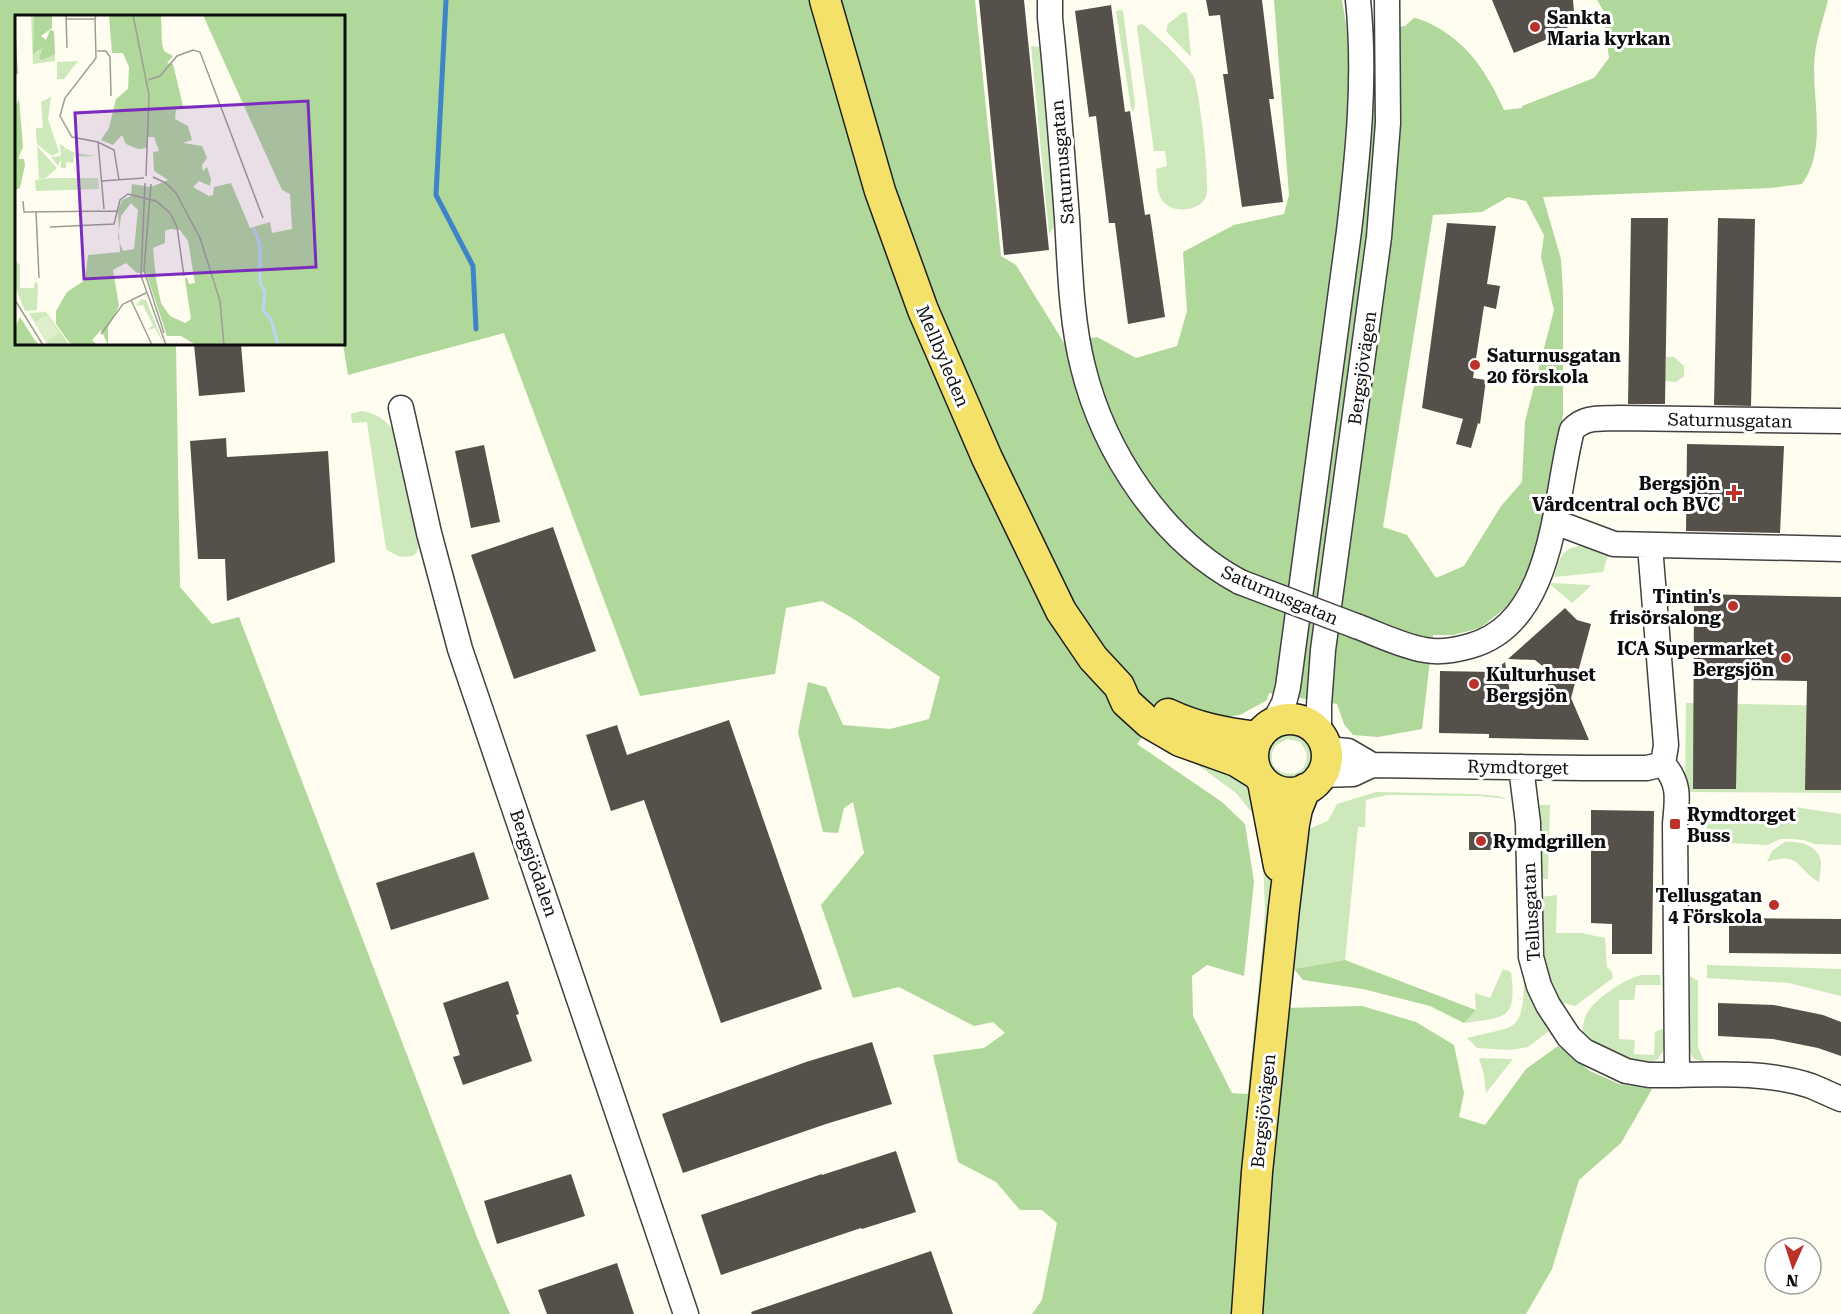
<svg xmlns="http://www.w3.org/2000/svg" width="1841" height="1314" font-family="'Roboto Serif',serif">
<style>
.green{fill:#cde8ba;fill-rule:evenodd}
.forest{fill:#afd89a;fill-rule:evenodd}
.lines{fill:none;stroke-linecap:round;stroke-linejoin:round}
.stream{stroke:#3f84c9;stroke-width:5}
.building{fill:#56504b}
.minor-casing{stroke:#414141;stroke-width:27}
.major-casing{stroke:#1f1f1f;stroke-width:33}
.minor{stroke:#fff;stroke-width:24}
.major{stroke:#f4e16a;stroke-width:30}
.minor-bridge-casing{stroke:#414141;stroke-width:27;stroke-linecap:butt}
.minor-bridge{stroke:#fff;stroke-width:24}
.poi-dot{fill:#ba322a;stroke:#fff;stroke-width:2}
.labels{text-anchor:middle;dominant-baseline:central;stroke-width:6;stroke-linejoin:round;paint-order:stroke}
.poi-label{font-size:18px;font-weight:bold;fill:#0e0e0e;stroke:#fff;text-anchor:start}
.street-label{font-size:18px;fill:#0e0e0e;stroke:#fff}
.inset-river{fill:none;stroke:#b6d6f4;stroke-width:3}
.inset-road{fill:none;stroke:#9e9d95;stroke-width:1.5}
.view{fill:#7b2cbf;fill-opacity:0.15;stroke:#7b2cbf;stroke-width:3}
.inset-edge{fill:none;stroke:#0e0e0e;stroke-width:3}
</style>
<rect width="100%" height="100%" fill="#fefdef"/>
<!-- green -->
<path class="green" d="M 1121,10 L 1123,11 L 1135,104 L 1133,112 L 1131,108 L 1116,11 Z
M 1183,12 L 1187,13 L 1191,57 L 1166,31 L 1168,24 Z
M 1142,24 C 1153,32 1189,66 1194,77 C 1199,89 1211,186 1206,197 C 1199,212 1171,214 1162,200 C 1156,192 1157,178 1156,169 L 1167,166 L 1165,151 L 1154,151 L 1137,28 L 1138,25 Z
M 1031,46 L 1040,47 C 1045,57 1043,77 1044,89 L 1046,90 L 1056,225 L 1049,234 Z
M 1666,357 L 1674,357 L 1684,366 L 1684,376 L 1676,382 L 1665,381 Z
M 361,411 C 375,412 387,421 395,432 L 420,544 L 415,555 C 402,559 396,556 386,549 L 367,422 L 352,423 L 351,414 Z
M 1580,546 L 1609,552 L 1603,572 L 1554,577 C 1559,561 1561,548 1580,546 Z
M 1552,583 L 1589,585 L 1591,586 L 1572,603 L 1550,584 Z
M 1686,703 L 1841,706 L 1841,793 L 1685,792 Z
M 1293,734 C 1323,742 1315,783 1286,778 C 1258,774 1263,732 1293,734 ZM 1287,739 L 1300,742 L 1306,751 C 1313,786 1258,778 1275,746 Z
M 1164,740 L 1196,753 L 1253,788 L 1257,819 L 1236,793 Z
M 1376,792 L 1474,794 L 1498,796 L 1507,799 L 1479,796 L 1387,795 L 1366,800 L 1365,827 L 1358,827 L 1345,960 L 1294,969 L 1301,832 L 1328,821 L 1337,804 Z
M 1540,805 L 1550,805 L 1548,879 L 1544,879 L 1539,873 Z
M 1794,807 L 1841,814 L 1841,845 L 1814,844 L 1804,840 L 1792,839 L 1780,839 L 1768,845 L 1708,842 L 1706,820 L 1710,812 L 1731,809 L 1766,814 Z
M 1785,842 C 1798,841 1819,845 1821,862 C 1821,868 1820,875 1819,882 C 1795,868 1801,851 1767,862 L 1772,851 Z
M 1263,859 L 1271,862 L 1270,923 L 1229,1314 L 1242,1148 L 1263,941 L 1265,910 Z
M 1557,895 L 1556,933 L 1581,933 L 1605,938 L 1607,967 L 1612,972 L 1613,978 L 1575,1006 L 1557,1001 L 1544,963 L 1539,929 L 1540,897 Z
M 1707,965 L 1841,969 L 1841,996 L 1789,983 L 1707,978 Z
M 1503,969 L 1511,972 C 1517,1020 1506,1017 1464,1023 L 1476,1010 L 1475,993 L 1490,998 Z
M 1641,975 L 1660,975 L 1661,985 L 1636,985 L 1634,1000 L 1619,1000 L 1619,1039 L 1635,1040 L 1634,1054 L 1654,1055 L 1655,1032 L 1662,1029 L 1665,1033 C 1664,1041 1665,1050 1660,1056 C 1644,1079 1598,1046 1583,1035 C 1583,1029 1583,1021 1586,1015 C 1594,999 1623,980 1641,975 Z
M 1524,976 L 1540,1016 L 1549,1031 L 1528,1047 L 1511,1050 L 1477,1048 L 1467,1038 C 1518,1025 1523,1034 1524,976 Z
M 1690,976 L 1698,981 L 1698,1048 L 1705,1063 L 1693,1058 L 1689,1049 Z
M 1479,1058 L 1513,1059 L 1486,1093 L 1484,1075 Z"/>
<!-- forest -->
<path class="forest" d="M 0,0 L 975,0 L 1001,256 L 1016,265 L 1064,343 L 1097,337 L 1136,358 L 1177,346 L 1187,311 L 1183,252 L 1234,225 L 1284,214 L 1289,195 L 1274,0 L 1342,0 L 1347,31 L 1405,26 L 1414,18 C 1424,20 1431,24 1440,29 C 1472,48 1489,77 1504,110 L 1522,108 L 1522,106 L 1594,78 L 1609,58 L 1603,10 L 1597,0 L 1828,0 C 1824,17 1817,36 1815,54 C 1810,96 1829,146 1802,184 L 1771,188 L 1543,197 L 1561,259 L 1563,294 L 1563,414 L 1546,527 L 1527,583 L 1505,608 L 1480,628 L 1453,635 L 1433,635 L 1422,729 L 1378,737 L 1353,735 L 1344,724 L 1337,704 L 1269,693 L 1267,700 L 1240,715 L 1210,719 L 1165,708 L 1137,744 L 1222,802 L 1245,824 L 1254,882 L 1244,976 L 1207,965 L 1192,976 L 1193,1016 L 1232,1093 L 1274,1096 L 1284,1008 L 1362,1006 L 1416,1022 L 1454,1045 L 1464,1093 L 1459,1117 L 1485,1125 L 1526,1069 L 1558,1046 L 1590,1071 L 1619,1084 L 1652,1089 L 1621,1143 L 1579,1180 L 1552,1269 L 1526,1314 L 1032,1314 L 1042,1300 L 1057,1223 L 1042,1210 L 1020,1210 L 996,1182 L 958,1162 L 933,1055 L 984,1048 L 1005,1033 L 993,1022 L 974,1026 L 899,987 L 853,998 L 821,905 L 864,853 L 853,802 L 844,808 L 838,833 L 823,832 L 798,732 L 808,682 L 826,687 L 843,725 L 890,729 L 929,719 L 940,677 L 852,618 L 822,601 L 786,608 L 775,674 L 640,696 L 504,333 L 348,375 L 343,344 L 344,16 L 16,16 L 16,344 L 176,344 L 180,587 L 212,624 L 239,617 L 478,1240 L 510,1314 L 0,1314 ZM 1508,197 L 1526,201 L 1544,235 L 1541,257 L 1554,310 L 1525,421 L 1522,482 L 1501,506 L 1464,566 L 1436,578 L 1407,535 L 1383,527 L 1433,215 L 1482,212 Z
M 1345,960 L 1476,1010 L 1464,1023 L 1430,1006 L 1363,989 L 1303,980 L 1294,969 Z"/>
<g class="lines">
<!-- stream -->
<path class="stream" d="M 446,0 L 436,195 L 473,266 L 476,329"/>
</g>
<!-- building -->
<path class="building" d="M 979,0 L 1024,0 L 1049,250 L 1004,255 Z
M 1206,0 L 1262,0 L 1274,99 L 1269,99 L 1283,202 L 1242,207 L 1223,74 L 1228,74 L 1220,15 L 1209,16 Z
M 1492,0 L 1573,0 L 1575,25 L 1560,30 L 1562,33 L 1514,53 Z
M 1111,5 L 1125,112 L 1130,111 L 1145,215 L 1150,214 L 1165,317 L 1128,324 L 1115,223 L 1109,223 L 1096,116 L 1089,117 L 1075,11 Z
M 1631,218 L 1668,218 L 1665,404 L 1628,404 Z
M 1718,218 L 1755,219 L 1751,406 L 1714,405 Z
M 1447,223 L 1496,226 L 1487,284 L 1500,286 L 1496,309 L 1484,306 L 1473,378 L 1486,380 L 1480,424 L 1478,423 L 1471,448 L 1456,444 L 1463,419 L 1422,408 Z
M 194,344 L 241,344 L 245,392 L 199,396 Z
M 226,438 L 227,457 L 328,451 L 335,562 L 227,601 L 225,559 L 198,559 L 190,441 Z
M 1687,444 L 1784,446 L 1780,533 L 1686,531 Z
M 484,445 L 500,522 L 471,528 L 455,451 Z
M 553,527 L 596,651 L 514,679 L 471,555 Z
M 1694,594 L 1841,597 L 1841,790 L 1805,790 L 1807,681 L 1738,680 L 1736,789 L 1693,789 Z
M 1565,608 L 1577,620 L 1591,624 L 1571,698 L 1589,740 L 1489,738 L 1489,734 L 1439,733 L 1440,671 L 1493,672 L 1505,662 L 1511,699 L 1533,703 L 1545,696 L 1551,673 L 1535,660 L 1508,659 Z
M 729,720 L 822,989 L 721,1023 L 644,800 L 611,811 L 586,735 L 617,725 L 627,755 Z
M 1591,810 L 1654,811 L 1652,954 L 1612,954 L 1612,924 L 1591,923 Z
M 1469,832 L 1494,832 L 1493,850 L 1469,850 Z
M 474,852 L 489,899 L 391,930 L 376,883 Z
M 1729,918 L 1841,919 L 1841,954 L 1729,953 Z
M 508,981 L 519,1014 L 516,1015 L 532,1061 L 463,1085 L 453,1057 L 460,1055 L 443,1003 Z
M 1718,1003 L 1774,1005 L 1823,1015 L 1841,1022 L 1841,1056 L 1818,1048 L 1773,1039 L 1718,1036 Z
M 872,1042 L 892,1104 L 826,1124 L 683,1173 L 662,1114 L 806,1062 Z
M 896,1151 L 916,1212 L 862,1229 L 861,1228 L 721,1275 L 701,1215 L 822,1174 L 822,1175 Z
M 571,1174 L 585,1216 L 497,1244 L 484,1201 Z
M 931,1251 L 953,1314 L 752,1314 L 751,1312 Z
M 617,1263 L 634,1314 L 547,1314 L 538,1290 Z"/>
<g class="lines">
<defs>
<path id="minor" d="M 1050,0 L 1050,18 C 1057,84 1062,151 1067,218 C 1070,267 1071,320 1083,367 C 1104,453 1162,540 1240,582
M 401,408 L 429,533 L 460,649 L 686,1314
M 1555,522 L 1614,544 L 1841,549
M 1356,626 C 1378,634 1401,646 1425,650 C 1440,653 1456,650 1470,646 C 1555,623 1554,499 1572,430 C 1585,416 1600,419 1618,418 L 1841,421
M 1274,722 L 1284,703 L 1288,687 L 1349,231 C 1358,154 1366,78 1358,0
M 1319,734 L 1319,705 L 1323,650 L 1379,237 L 1388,123 L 1387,0
M 1326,749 L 1348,751 L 1372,765
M 1521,767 L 1528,823 L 1531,957 L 1539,986 L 1548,1005 L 1569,1037 L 1584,1051 L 1626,1071 L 1649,1075 L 1677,1075 L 1675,824 C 1677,800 1681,784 1663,764 L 1666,745 L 1650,546
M 1321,775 L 1353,774 L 1372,765 L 1584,768 L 1647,768 L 1663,764
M 1677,1075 C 1721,1074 1770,1072 1811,1086 C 1821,1090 1831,1095 1841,1099"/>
<path id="major" d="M 825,0 L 880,191 L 923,310 L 987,458 L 1061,611 L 1093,658 L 1119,686 L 1126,702 L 1149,723 L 1180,741 L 1236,761 L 1257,774
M 1168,714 C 1197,728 1226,733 1258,737
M1253 756a37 37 0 1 1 74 0a37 37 0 1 1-74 0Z
M 1263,782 L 1279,866
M 1247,1314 L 1257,1172 L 1284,908 L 1294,824 L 1297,809 L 1305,789"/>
</defs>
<!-- minor casing -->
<use href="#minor" class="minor-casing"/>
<!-- major casing -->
<use href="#major" class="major-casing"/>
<!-- minor -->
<use href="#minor" class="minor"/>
<!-- major -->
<use href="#major" class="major"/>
<defs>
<path id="minor-bridge" d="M 1240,582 L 1356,626"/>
</defs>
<!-- minor-bridge casing -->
<use href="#minor-bridge" class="minor-bridge-casing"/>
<!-- minor-bridge -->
<use href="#minor-bridge" class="minor-bridge"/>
</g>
<!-- markers -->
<g class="poi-dot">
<circle cx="1535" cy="27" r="6"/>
<circle cx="1475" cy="365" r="6"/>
<path d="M1731 484h6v6h6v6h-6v6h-6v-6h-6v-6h6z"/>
<circle cx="1733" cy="606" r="6"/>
<circle cx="1786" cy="658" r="6"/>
<circle cx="1474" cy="684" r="6"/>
<rect x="1669" y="818" width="12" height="12" rx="3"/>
<circle cx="1481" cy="841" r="6"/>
<circle cx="1774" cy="905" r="6"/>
</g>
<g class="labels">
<!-- poi labels -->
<g class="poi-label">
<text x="1547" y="17">Sankta<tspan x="1547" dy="21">Maria kyrkan</tspan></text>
<text x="1487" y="355">Saturnusgatan<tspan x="1487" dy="21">20 förskola</tspan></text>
<text x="1720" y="483" text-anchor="end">Bergsjön<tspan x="1720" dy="21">Vårdcentral och BVC</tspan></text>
<text x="1721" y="596" text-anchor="end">Tintin's<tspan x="1721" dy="21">frisörsalong</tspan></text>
<text x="1774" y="648" text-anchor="end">ICA Supermarket<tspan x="1774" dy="21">Bergsjön</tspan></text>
<text x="1486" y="674">Kulturhuset<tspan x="1486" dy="21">Bergsjön</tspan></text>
<text x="1687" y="814">Rymdtorget<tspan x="1687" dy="21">Buss</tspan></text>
<text x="1493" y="841">Rymdgrillen</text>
<text x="1762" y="895" text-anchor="end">Tellusgatan<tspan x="1762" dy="21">4 Förskola</tspan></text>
</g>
<!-- street labels -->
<g class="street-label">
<text transform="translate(1062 162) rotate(-95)">Saturnusgatan</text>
<text transform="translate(943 356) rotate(67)">Mellbyleden</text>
<text transform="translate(1362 368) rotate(-82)">Bergsjövägen</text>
<text transform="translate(1730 420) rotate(1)">Saturnusgatan</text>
<text transform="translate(1280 595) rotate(23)">Saturnusgatan</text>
<text transform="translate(1518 767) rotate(1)">Rymdtorget</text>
<text transform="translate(534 863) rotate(71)">Bergsjödalen</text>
<text transform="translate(1531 912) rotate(-93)">Tellusgatan</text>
<text transform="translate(1263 1111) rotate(-84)">Bergsjövägen</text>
</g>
</g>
<!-- overview -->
<g transform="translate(15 15)">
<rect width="330" height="330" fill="#fefdef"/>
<path d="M 16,0 L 20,0 L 21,6 L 21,38 L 28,33 L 25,44 L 40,39 L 40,46 L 18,49 ZM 63,46 L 49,64 L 42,64 L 42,47 ZM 36,82 L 33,104 L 44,137 L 37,141 L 22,129 L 21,118 L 21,113 L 28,113 L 26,87 ZM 45,129 L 51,133 L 47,136 L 52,134 L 60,138 L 56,144 L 62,138 L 80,141 L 59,142 L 58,148 L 51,147 L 51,153 L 46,153 L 46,144 L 43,151 L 36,142 L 46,141 ZM 22,131 L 42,153 L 31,163 L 24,164 ZM 36,163 L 83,163 L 84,174 L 21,176 L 20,165 ZM 0,245 L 5,250 L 5,273 L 19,273 L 20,266 L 23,269 L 22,295 L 10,296 L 0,271 ZM 126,284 L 131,285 L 149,330 L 140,313 L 132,315 L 138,310 L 128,290 L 121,291 ZM 31,297 L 51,325 L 54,330 L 33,330 L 14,298 Z" fill="#cde8ba"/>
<path d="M 37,0 L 37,13 L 26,21 L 31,25 L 35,15 L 39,16 L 40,39 L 27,45 L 24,43 L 28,33 L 18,39 L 19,1 ZM 94,0 L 146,1 L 147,29 L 149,36 L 158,41 L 152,48 L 158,49 L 168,91 L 161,94 L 160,104 L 173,111 L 177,125 L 168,128 L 187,131 L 192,143 L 187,150 L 188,156 L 192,152 L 196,164 L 195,171 L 184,166 L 178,172 L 194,181 L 198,180 L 199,172 L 216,168 L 235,213 L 255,207 L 257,218 L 277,214 L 275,179 L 267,175 L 188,0 L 330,0 L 330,330 L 181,330 L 166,321 L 152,321 L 131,257 L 122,258 L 111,248 L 98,255 L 104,291 L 93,312 L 93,330 L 86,315 L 77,325 L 82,330 L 56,330 L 41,309 L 41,296 L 52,277 L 70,265 L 73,240 L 105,237 L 103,195 L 107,185 L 116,181 L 117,169 L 136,172 L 153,165 L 139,156 L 138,137 L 144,136 L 139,122 L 133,122 L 133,133 L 123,134 L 111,129 L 107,120 L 98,130 L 86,125 L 94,113 L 101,84 L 113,74 L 114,52 L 108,38 L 97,38 ZM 116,188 L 123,195 L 119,234 L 108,236 L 103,223 L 106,201 ZM 155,214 L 165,215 L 173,226 L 180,268 L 174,269 L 172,262 L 170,264 L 176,304 L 170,308 L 155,301 L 146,288 L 141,264 L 138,233 L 150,228 L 150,216 ZM 4,84 L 8,132 L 3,144 L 9,144 L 10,150 L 5,173 L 0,175 L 0,92 ZM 5,302 L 19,324 L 24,330 L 0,329 L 0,313 Z" fill="#afd89a" fill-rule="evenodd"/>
<path d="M 32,300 L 44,318 L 32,326 L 20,307 Z" fill="#dfefcb"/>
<path class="inset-river" d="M 239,213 L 245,230 L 245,268 L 250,277 L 248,296 L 256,304 L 263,330"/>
<path class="inset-road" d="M 51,0 L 52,33M 118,0 L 134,80 L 131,161M 51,4 L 80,4 L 81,0M 80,4 L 81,43 L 50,83 L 45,101 L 57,122 L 83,127M 0,16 L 2,59M 82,36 L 91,36 L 95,42 L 96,81M 133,65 L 145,61 L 162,41 L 178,35 L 185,37 L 248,203M 138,162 L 151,168 L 161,178 L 185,223 L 205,286 L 209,330M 86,166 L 129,163M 130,168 L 126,261 L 151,330M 136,169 L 129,255 L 149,318M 8,186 L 9,197 L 102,196M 89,194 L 83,127 L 99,135 L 104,165M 21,196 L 24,263M 35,212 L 99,209 L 105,185 L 113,179 L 141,186 L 155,198 L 162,212 L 169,261M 0,285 L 28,330M 116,285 L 137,330M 86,319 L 108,289 L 131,278"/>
<path class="view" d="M 293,86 L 301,252 L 69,264 L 60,98 Z"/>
<rect width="330" height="330" class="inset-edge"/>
</g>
<!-- north arrow -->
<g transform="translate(1793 1266) rotate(183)"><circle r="28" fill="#ffffff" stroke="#9f9f9f" stroke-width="1.5"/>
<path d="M0-4.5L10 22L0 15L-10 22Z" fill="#ba322a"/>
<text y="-9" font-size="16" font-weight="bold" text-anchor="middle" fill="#0e0e0e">N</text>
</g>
</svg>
